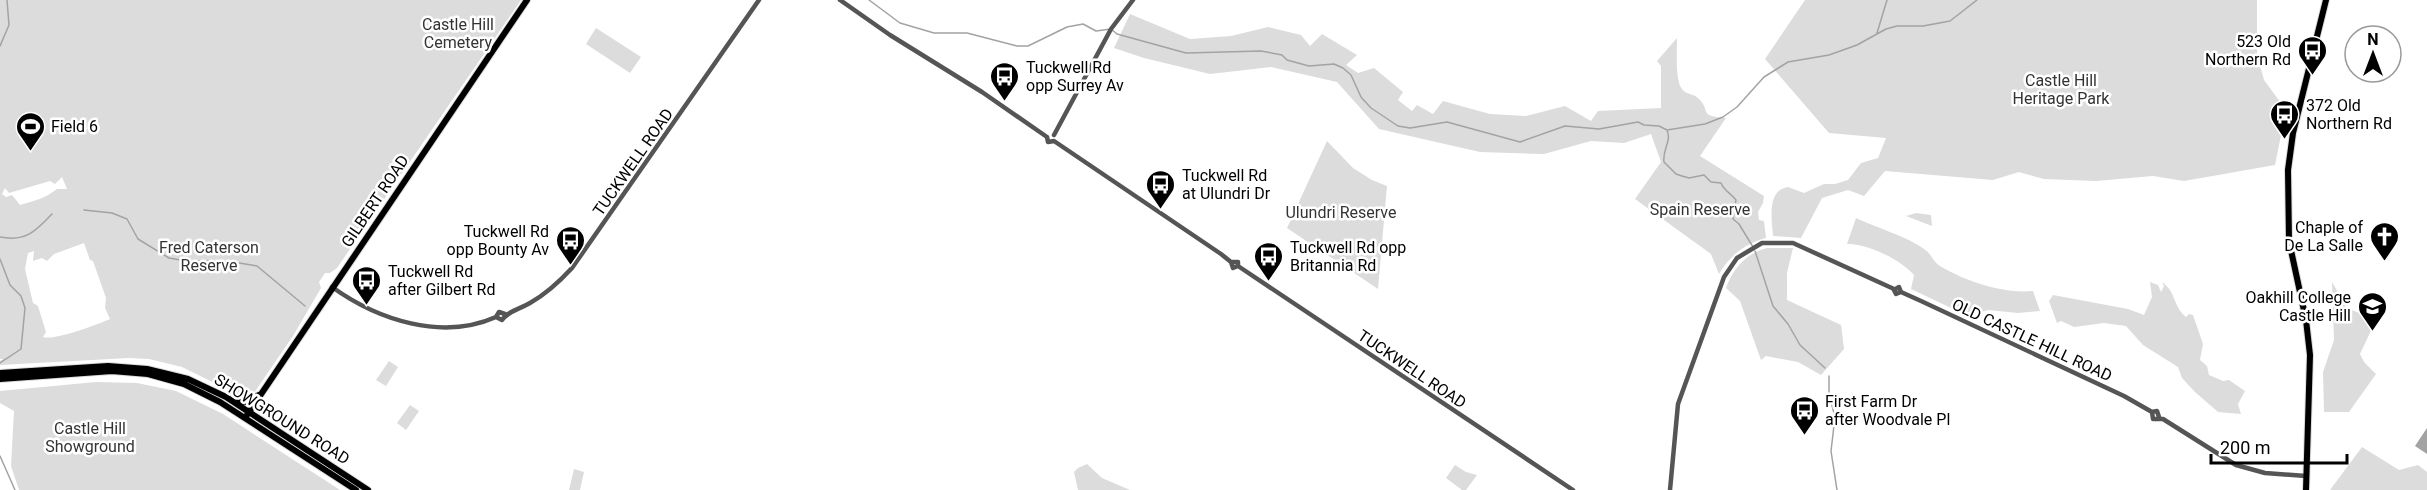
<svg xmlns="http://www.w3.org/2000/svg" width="2427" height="490" font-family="Roboto,sans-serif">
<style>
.green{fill:#dcdcdc;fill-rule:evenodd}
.water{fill:#a3a3a3}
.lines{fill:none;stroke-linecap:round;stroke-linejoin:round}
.stream{stroke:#a3a3a3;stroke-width:1.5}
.major-casing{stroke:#dbdbdb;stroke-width:8}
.minor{stroke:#555;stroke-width:4.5}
.major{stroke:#000;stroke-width:6}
.labels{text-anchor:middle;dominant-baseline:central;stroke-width:5;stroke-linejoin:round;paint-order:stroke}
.park-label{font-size:16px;fill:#333;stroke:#fff}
.poi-label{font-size:16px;fill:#000;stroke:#fff;text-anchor:start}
.street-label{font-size:16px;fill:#000;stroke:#fff}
</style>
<rect width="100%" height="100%" fill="#fff"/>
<!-- green -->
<path class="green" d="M 0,0 L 521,0 L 337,268 L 330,273 L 325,273 L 319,282 L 321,288 L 293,336 L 254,393 L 245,398 L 182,367 L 149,359 L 129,358 L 0,365 L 0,361 L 3,359 L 0,359 ZM 62,177 L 67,189 L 57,189 C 46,198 34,201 20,205 L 12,195 L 6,197 L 2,194 L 5,188 L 9,193 L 50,181 L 55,184 ZM 84,243 L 90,260 L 93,261 L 106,298 L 105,308 L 110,319 C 99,324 54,341 43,337 L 46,332 L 38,306 L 33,303 L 25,269 L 28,253 L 34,251 L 33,261 L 42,258 L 47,261 L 54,254 Z
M 1805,0 L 2257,0 L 2257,55 L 2264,80 L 2286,110 L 2275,165 L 2184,181 L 2153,176 L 2096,181 L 2044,179 L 2019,172 L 1993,180 L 1885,171 L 1864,196 L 1848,190 L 1822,198 L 1801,238 L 1773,236 C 1772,221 1766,190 1788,187 L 1804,193 L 1824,184 L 1835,184 L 1848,180 L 1861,163 L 1878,158 L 1886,138 L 1829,133 L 1765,59 Z
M 1130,14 L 1190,39 L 1231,36 L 1268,27 L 1301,35 L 1310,46 L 1322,34 L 1357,55 L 1346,65 L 1358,73 L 1374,68 L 1403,92 L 1398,100 L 1412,111 L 1417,105 L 1433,114 L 1443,101 L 1490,114 L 1526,116 L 1565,106 L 1591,121 L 1598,111 L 1661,108 L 1661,66 L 1657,61 L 1677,38 C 1677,49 1675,81 1682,89 C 1685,94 1694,94 1698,98 C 1712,111 1697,116 1726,118 L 1700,156 L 1764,196 L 1763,203 L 1758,212 L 1759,220 L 1764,221 L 1766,238 C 1746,243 1729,256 1719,274 L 1711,254 L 1635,199 L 1661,162 L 1651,134 L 1624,143 L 1591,141 L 1544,154 L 1480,152 L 1379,129 L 1337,82 L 1271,67 L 1210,74 L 1144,58 L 1114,48 Z
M 596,28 L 641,57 L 630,73 L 586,44 Z
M 1327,141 L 1353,168 L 1372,180 L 1387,186 L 1378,289 L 1287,228 Z
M 1916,213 L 1931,215 L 1932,226 L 1906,216 Z
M 1856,218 C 1875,227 1908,237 1924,249 C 1931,253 1933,262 1940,266 C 1965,281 2003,294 2033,291 L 2040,311 L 2018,313 L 1988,310 L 1968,316 L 1911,289 L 1914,275 C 1901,260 1867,243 1847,244 Z
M 1767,248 L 1793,248 L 1787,273 L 1787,300 L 1841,325 L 1844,349 L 1821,375 L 1798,362 L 1766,356 L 1761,360 L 1740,301 L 1726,288 C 1733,269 1746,253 1767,248 Z
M 2150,282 L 2158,285 L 2161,292 L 2164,286 L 2162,282 C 2177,293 2172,305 2186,317 L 2189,314 L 2193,315 L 2203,344 L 2200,360 L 2207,366 L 2209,375 L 2223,381 L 2229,380 L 2245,391 L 2238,404 L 2241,414 L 2218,412 L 2195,392 L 2182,378 L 2178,367 L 2143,345 L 2126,326 L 2104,323 L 2074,327 L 2061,321 L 2057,323 L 2049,301 L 2053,295 L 2128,309 L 2144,315 L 2152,297 Z
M 2332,282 L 2347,308 L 2376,320 L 2360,354 L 2364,362 L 2376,374 L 2349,412 L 2324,412 L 2323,372 L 2334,340 Z
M 389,361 L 398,367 L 386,386 L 376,380 Z
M 96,382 L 137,383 L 176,391 L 223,414 L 340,490 L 19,490 L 11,466 L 14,411 L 0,403 L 0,391 Z
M 410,405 L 419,411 L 406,430 L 397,423 Z
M 2362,447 L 2399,470 L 2418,465 L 2427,472 L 2427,490 L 2330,490 Z
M 1087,464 L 1102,478 L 1130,490 L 1078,490 L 1074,472 L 1078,468 Z
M 1455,465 L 1466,472 L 1477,475 L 1466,490 L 1462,490 L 1446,478 Z
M 574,469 L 584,472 L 580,490 L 569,490 Z"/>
<!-- water -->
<path class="water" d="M 2427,428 L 2427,454 L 2415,446 Z"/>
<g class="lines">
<!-- stream -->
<path class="stream" d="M 869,0 L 900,23 L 934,33 L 967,33 L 1017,46 L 1028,46 L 1067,27 L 1083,24 L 1096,31 L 1111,29 L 1117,34 L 1186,53 L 1261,51 L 1282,55 L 1287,60 L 1309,66 L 1334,64 L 1343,68 L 1351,75 L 1361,97 L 1371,108 L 1398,126 L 1410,128 L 1447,122 L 1520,142 L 1565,126 L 1599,129 L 1638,122 L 1644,125 L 1659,126 L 1667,130 C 1672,142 1662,149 1664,162 L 1676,174 L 1682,176 L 1689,178 L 1704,175 L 1711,182 L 1721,183 C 1724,191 1731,193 1736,200 L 1733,219 L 1739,224 L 1753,247
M 1877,33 L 1887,0
M 0,46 L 9,25 L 7,0
M 1667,130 L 1705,124 L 1723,117 L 1737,107 L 1764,77 L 1788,62 L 1829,55 L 1857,45 L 1886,29 L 1897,26 L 1923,26 L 1950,21 L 1977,0
M 84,210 L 112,213 L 127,219 L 138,239 L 169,258 L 186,261 L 227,261 L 257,266 L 305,306
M 0,237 C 26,242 36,231 52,214
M 1755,251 L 1773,306 L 1788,324 L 1800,345 L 1825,368
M 0,259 L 10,285 L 21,296 L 25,308 L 21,349 L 0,363
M 1829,376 L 1829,394 L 1835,417 L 1831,451 L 1837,490
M 0,456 L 15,490"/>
<defs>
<path id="major" d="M 0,373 L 108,366 L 147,369 L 188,379 L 226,397 L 368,490
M 0,379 L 112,371 L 148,374 L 184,384 L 220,402 L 356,490
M 235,400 L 246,402 L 259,395
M 245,418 L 527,0
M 2306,490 L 2310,355 L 2306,320 L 2289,241 L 2288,170 L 2293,133 L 2326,0"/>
</defs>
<!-- major casing -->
<use href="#major" class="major-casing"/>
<!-- minor -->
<path class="minor" d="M 840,0 L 890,35 L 982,92 L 1047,137
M 1054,135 L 1111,29 L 1133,0
M 1047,137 L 1048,142 L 1054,141 L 1221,254 L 1231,262 L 1233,268 L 1238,266
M 1231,262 L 1238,262 L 1238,266 L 1573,490
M 332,287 C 378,320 442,341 496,317 L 499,312 L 505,314
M 1901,292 L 1896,294 L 1894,290 L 1899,287 L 1901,292 L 1921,301 L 2124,396 L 2152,412 L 2157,411 L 2159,417
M 496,317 L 502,320 C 508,311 520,309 530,303 C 546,294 560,281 572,268 L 759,0
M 2152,412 L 2153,419 L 2163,419 L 2236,465 L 2265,473 L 2306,476
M 1670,490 L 1678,404 L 1724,277 L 1737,258 L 1762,243 L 1793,243 L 1894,289"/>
<!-- major -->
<use href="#major" class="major"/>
</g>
<!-- icons -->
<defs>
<symbol id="bus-pin" viewBox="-11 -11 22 30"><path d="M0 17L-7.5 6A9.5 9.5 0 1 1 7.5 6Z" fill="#000" stroke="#fff"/><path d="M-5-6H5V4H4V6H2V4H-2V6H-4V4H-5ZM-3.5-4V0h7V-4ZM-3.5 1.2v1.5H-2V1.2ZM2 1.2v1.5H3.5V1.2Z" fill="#fff"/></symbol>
<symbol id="stadium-pin" viewBox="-11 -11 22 30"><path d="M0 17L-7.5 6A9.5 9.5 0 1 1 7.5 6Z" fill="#000" stroke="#fff"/><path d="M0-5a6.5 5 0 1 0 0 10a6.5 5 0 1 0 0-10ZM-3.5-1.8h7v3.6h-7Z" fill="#fff"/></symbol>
<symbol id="church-pin" viewBox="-11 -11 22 30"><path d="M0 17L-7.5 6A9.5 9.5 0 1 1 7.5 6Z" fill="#000" stroke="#fff"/><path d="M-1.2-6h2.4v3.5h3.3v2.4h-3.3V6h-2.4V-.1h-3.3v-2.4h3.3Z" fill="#fff"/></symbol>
<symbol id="school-pin" viewBox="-11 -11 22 30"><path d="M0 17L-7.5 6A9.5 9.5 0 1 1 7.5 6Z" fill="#000" stroke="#fff"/><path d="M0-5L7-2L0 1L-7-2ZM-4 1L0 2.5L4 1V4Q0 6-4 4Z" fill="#fff"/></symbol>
</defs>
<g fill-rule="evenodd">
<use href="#bus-pin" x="2296" y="34" width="33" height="45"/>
<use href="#bus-pin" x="988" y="60" width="33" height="45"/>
<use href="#bus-pin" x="2268" y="98" width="33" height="45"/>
<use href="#stadium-pin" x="14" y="110" width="33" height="45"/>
<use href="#bus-pin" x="1144" y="168" width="33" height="45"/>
<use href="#church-pin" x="2368" y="220" width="33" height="45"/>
<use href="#bus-pin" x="554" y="224" width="33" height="45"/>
<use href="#bus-pin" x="1252" y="240" width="33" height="45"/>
<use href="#bus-pin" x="350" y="264" width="33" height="45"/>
<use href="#school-pin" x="2356" y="290" width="33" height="45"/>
<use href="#bus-pin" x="1788" y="394" width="33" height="45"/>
</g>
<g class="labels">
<!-- park labels -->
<g class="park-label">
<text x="458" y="24">Castle Hill<tspan x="458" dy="18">Cemetery</tspan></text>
<text x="2061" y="80">Castle Hill<tspan x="2061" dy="18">Heritage Park</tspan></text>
<text x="1700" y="209">Spain Reserve</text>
<text x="1341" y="212">Ulundri Reserve</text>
<text x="209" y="247">Fred Caterson<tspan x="209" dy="18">Reserve</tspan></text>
<text x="90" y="428">Castle Hill<tspan x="90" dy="18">Showground</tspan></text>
</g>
<!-- poi labels -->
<g class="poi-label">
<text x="2291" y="41" text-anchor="end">523 Old<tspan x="2291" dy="18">Northern Rd</tspan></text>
<text x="1026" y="67">Tuckwell Rd<tspan x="1026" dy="18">opp Surrey Av</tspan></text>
<text x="2306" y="105">372 Old<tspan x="2306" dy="18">Northern Rd</tspan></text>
<text x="51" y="126">Field 6</text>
<text x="1182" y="175">Tuckwell Rd<tspan x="1182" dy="18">at Ulundri Dr</tspan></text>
<text x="2363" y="227" text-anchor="end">Chaple of<tspan x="2363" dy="18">De La Salle</tspan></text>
<text x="549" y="231" text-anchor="end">Tuckwell Rd<tspan x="549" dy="18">opp Bounty Av</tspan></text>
<text x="1290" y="247">Tuckwell Rd opp<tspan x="1290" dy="18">Britannia Rd</tspan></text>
<text x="388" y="271">Tuckwell Rd<tspan x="388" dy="18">after Gilbert Rd</tspan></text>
<text x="2351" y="297" text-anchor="end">Oakhill College<tspan x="2351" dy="18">Castle Hill</tspan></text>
<text x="1825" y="401">First Farm Dr<tspan x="1825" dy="18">after Woodvale Pl</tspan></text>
</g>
<!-- street labels -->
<g class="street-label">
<text transform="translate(633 162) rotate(-55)">TUCKWELL ROAD</text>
<text transform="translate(375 201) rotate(-56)">GILBERT ROAD</text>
<text transform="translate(2032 340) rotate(25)">OLD CASTLE HILL ROAD</text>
<text transform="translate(1412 369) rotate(34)">TUCKWELL ROAD</text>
<text transform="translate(282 419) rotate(32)">SHOWGROUND ROAD</text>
</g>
</g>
<!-- north arrow -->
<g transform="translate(2373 54)"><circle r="28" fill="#ffffff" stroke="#999999" stroke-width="1.5"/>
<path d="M0-4.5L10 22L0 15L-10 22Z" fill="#000000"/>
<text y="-9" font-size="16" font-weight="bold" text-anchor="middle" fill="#000000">N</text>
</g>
<!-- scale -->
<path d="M2211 454v9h136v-9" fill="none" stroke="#000000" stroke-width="3"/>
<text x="2220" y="454" font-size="18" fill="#000000" stroke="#ffffff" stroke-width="4.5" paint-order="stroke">200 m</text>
</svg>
